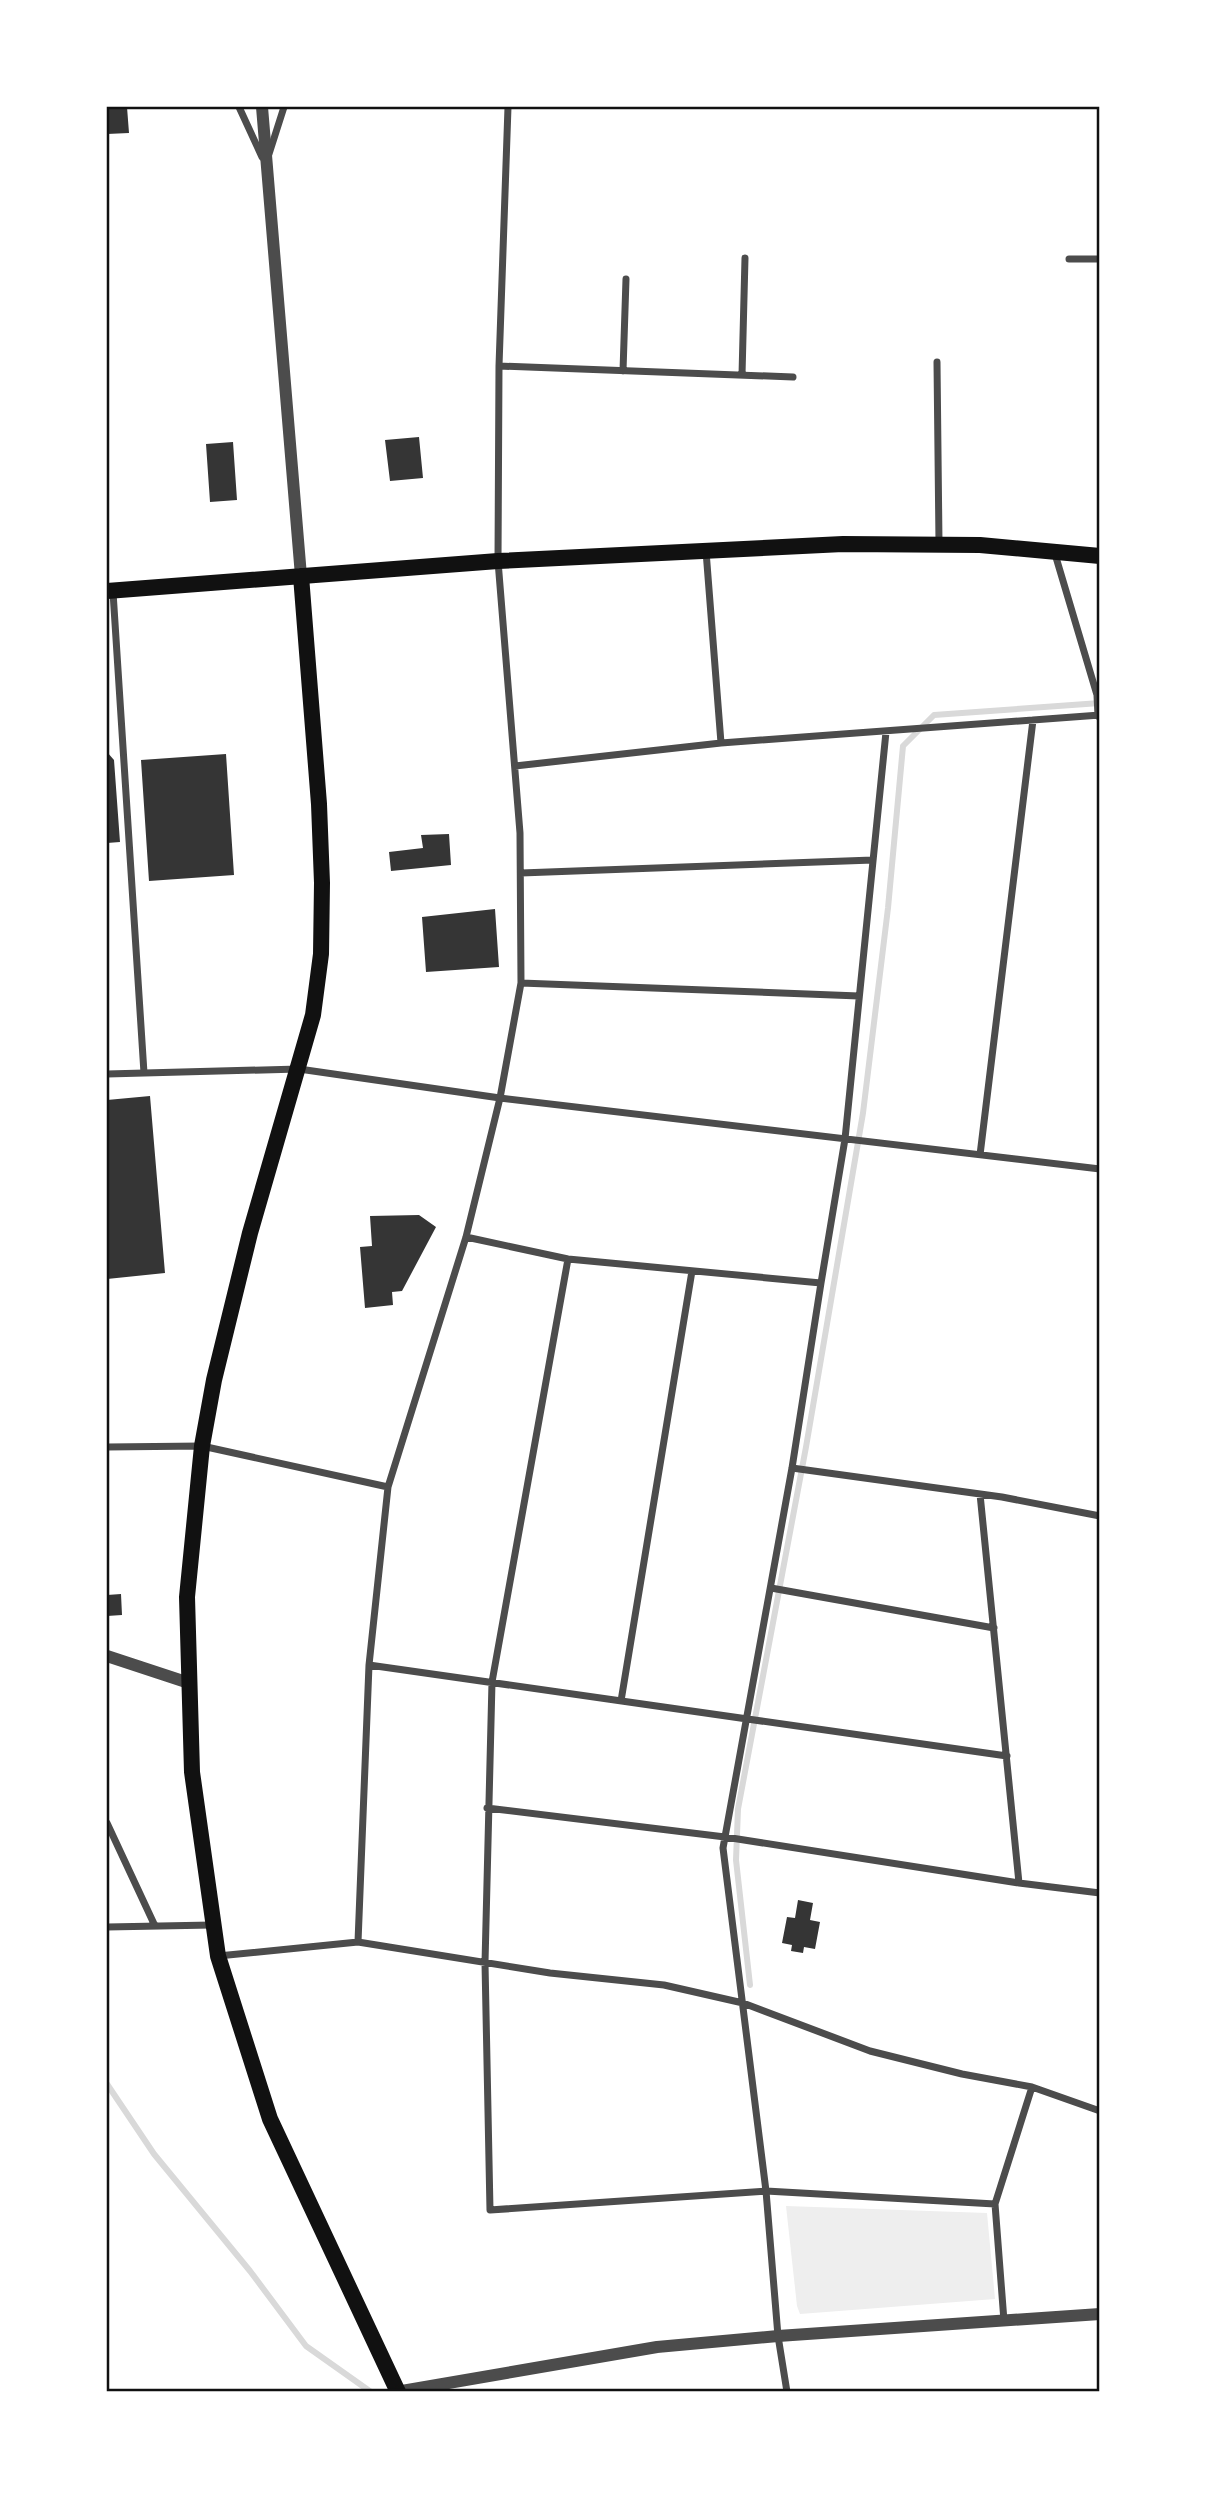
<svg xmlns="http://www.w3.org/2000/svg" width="1207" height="2499" font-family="'Roboto Serif',serif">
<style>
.green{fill:#eee}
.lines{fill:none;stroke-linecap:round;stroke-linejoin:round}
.stream{stroke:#d9d9d9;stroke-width:6}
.building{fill:#353535}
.minor{stroke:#4c4c4c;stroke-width:7}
.tertiary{stroke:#4c4c4c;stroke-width:12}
.primary{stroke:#111;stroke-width:16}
.neatline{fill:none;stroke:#111;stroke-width:2.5}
</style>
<rect width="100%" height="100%" fill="#fff"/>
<!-- green -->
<path class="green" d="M 786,2206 L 987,2213 L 995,2299 L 800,2314 L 797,2306 Z"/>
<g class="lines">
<!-- stream -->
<path class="stream" d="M 750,1985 L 736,1860 L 738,1809 L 806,1447 L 863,1113 L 888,908 L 903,746 L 934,715 L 1100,703
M 107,2084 L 154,2154 L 250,2271 L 306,2346 L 371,2392"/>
</g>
<!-- building -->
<path class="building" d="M 107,107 L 127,107 L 129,133 L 107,134 Z
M 419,437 L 423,478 L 390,481 L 385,440 Z
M 233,442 L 237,500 L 210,502 L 206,444 Z
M 107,752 L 114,760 L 120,842 L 107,843 Z
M 226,754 L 234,875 L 149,881 L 141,760 Z
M 449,834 L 451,865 L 391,871 L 389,852 L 423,848 L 421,835 Z
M 495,909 L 499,967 L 426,972 L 422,917 Z
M 150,1096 L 165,1273 L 107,1279 L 107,1100 Z
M 419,1215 L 436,1227 L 402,1291 L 392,1292 L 393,1305 L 365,1308 L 360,1247 L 372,1246 L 370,1216 Z
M 121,1594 L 122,1615 L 107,1616 L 107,1595 Z
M 798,1900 L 813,1903 L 810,1920 L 820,1922 L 815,1949 L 804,1947 L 803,1953 L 791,1951 L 792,1945 L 782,1943 L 787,1917 L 795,1918 Z"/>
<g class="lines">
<!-- minor -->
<path class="minor" d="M 239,107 L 262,157
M 269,154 L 284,107
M 1069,259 L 1100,259
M 937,362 L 939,543
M 499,366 L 793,377
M 623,371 L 626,279
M 742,375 L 745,258
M 706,551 L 721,743
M 1055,554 L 1097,695 L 1098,716
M 113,592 L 144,1073
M 515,766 L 721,743 L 1100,715
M 521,873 L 873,860
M 521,983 L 859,996
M 107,1074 L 299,1069 L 500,1098 L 1100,1169
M 980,1155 L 1033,720
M 466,1237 L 568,1259 L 821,1283 L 792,1468 L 723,1848 L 766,2191 L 778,2336 L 787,2392
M 568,1259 L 492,1682 L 485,1963 L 490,2210 L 766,2191 L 995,2204
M 821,1283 L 845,1139 L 886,732
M 107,1447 L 202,1446 L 388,1487
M 792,1468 L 1002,1497 L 1100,1516
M 980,1494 L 1019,1883
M 771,1588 L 994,1628
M 369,1665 L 1007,1756
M 621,1701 L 692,1271
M 487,1808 L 725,1837 L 1019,1883 L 1100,1893
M 107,1823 L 155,1926
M 107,1927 L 212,1925
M 358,1942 L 369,1665 L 388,1487 L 466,1237 L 500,1098 L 521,983 L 520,833 L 498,561 L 499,366 L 508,107
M 218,1956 L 358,1942 L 550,1973 L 664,1985 L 743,2003 L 870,2051 L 962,2074 L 1032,2087 L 1100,2111
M 1004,2321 L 995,2204 L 1032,2087"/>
<!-- tertiary -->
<path class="tertiary" d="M 262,107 L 301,576
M 107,1656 L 189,1683
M 396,2392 L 657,2347 L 778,2336 L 1100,2314"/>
<!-- primary -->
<path class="primary" d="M 301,576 L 319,804 L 322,883 L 321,954 L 313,1015 L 250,1233 L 214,1380 L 202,1446 L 187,1597 L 192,1772 L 218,1956 L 270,2119 L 398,2392
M 107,591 L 498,561 L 843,544 L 980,545 L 1100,556"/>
</g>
<!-- border -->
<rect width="1207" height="2499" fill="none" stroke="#ffffff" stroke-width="217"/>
<rect x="108" y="108" width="990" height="2282" class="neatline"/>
</svg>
